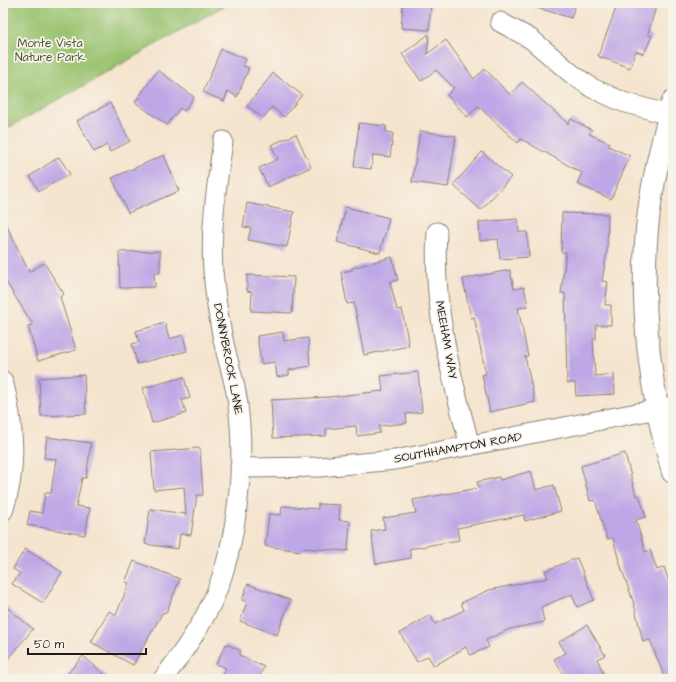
<svg xmlns="http://www.w3.org/2000/svg" width="676" height="682" font-family="'Architects Daughter',sans-serif">
<style>
.green{fill:#99c370;stroke:#5a7046}
.building{fill:#bea7e6}
.lines{fill:none;stroke-linecap:round;stroke-linejoin:round}
.street-casing{stroke:#888075;stroke-width:21}
.secondary-casing{stroke:#888075;stroke-width:24}
.street{stroke:#fff;stroke-width:19}
.secondary{stroke:#fff;stroke-width:22}
.labels{text-anchor:middle;dominant-baseline:central;stroke-width:3.5;stroke-linejoin:round;paint-order:stroke}
.park-label{font-size:12px;fill:#485639;stroke:#f7f3e8}
.street-label{font-size:12px;fill:#1c1c1c;stroke:#f7f3e8}
</style>
<rect width="100%" height="100%" fill="#f7f3e8"/>
<filter id="ink" filterUnits="userSpaceOnUse"><feTurbulence type="fractalNoise" baseFrequency=".025" numOctaves="2"/><feDisplacementMap in="SourceGraphic" scale="8" xChannelSelector="R" yChannelSelector="G"/><feConvolveMatrix kernelMatrix="1 2 1 2 8 2 1 2 1" color-interpolation-filters="sRGB"/></filter>
<filter id="wash" filterUnits="userSpaceOnUse"><feTurbulence type="fractalNoise" baseFrequency=".012" numOctaves="4" result="noise"/><feDisplacementMap in="SourceGraphic" scale="16" xChannelSelector="R" yChannelSelector="G"/><feGaussianBlur stdDeviation="0.9" result="paint"/><feColorMatrix in="noise" values="0 0 0 0 0 0 0 0 0 0 0 0 0 0 0 0 0 1.4 0 .05"/><feComposite in="paint" operator="in"/></filter>
<g filter="url(#wash)">
<rect width="100%" height="100%" fill="#f5e4ce"/>
<!-- green -->
<path class="green" d="M 3,3 L 229,3 L 3,131 Z"/>
<g id="blocks">
<!-- building -->
<path class="building" d="M 408,3 L 431,3 L 429,30 L 401,28 L 403,4 L 408,4 Z
M 532,3 L 576,3 L 571,18 L 531,6 Z
M 618,3 L 657,3 L 648,34 L 652,36 L 644,54 L 636,51 L 630,68 L 598,56 Z
M 429,34 L 427,54 L 446,40 L 474,79 L 485,69 L 510,95 L 522,82 L 568,124 L 571,119 L 592,130 L 589,134 L 610,143 L 608,146 L 630,156 L 611,199 L 577,184 L 582,173 L 521,139 L 518,143 L 478,106 L 467,117 L 447,95 L 454,88 L 436,70 L 421,81 L 402,54 Z
M 221,49 L 246,59 L 243,66 L 249,68 L 237,97 L 228,91 L 224,101 L 203,92 Z
M 158,70 L 194,97 L 184,111 L 180,108 L 167,125 L 135,102 Z
M 273,73 L 302,95 L 284,117 L 272,107 L 263,118 L 247,106 Z
M 110,103 L 130,141 L 110,152 L 107,145 L 94,152 L 77,121 Z
M 359,123 L 386,126 L 386,132 L 393,133 L 390,157 L 373,155 L 371,169 L 354,167 Z
M 420,131 L 456,136 L 448,187 L 412,182 Z
M 296,134 L 311,167 L 268,187 L 259,168 L 278,159 L 271,145 Z
M 482,152 L 511,177 L 481,210 L 453,185 Z
M 164,155 L 179,191 L 128,213 L 112,178 Z
M 59,157 L 70,174 L 39,191 L 30,176 Z
M 247,203 L 294,212 L 287,247 L 248,240 L 251,228 L 243,227 Z
M 346,207 L 389,218 L 380,253 L 337,242 Z
M 562,213 L 608,214 L 607,252 L 602,281 L 608,282 L 605,305 L 611,305 L 611,325 L 596,325 L 596,339 L 593,339 L 595,376 L 614,374 L 615,394 L 576,396 L 575,383 L 567,383 L 565,293 L 561,293 L 566,252 L 561,252 Z
M 3,218 L 29,272 L 44,263 L 64,294 L 60,297 L 76,350 L 38,361 L 28,326 L 33,325 L 3,277 Z
M 518,219 L 519,232 L 527,232 L 529,257 L 500,259 L 498,239 L 480,241 L 479,222 Z
M 160,251 L 160,273 L 154,273 L 155,287 L 120,288 L 119,252 Z
M 392,257 L 398,280 L 390,282 L 397,310 L 402,309 L 409,346 L 364,355 L 354,303 L 347,304 L 341,272 L 352,270 L 352,268 Z
M 510,270 L 514,289 L 524,287 L 528,306 L 518,308 L 528,356 L 525,356 L 535,402 L 490,412 L 482,375 L 486,374 L 474,317 L 471,318 L 463,279 Z
M 247,275 L 294,277 L 292,313 L 251,311 L 252,292 L 247,291 Z
M 165,323 L 169,339 L 183,335 L 187,351 L 137,364 L 132,344 L 139,342 L 136,331 Z
M 283,332 L 284,341 L 308,338 L 310,366 L 289,370 L 289,375 L 277,377 L 275,362 L 261,364 L 257,336 Z
M 418,372 L 422,412 L 406,414 L 407,423 L 379,426 L 380,433 L 357,436 L 356,426 L 326,429 L 326,436 L 273,438 L 271,400 L 329,397 L 383,391 L 381,376 Z
M 84,375 L 86,414 L 41,416 L 39,378 Z
M 184,377 L 190,398 L 182,400 L 186,413 L 152,423 L 143,388 Z
M 47,437 L 91,443 L 86,478 L 82,478 L 76,506 L 90,508 L 85,535 L 27,525 L 30,511 L 42,513 L 45,493 L 51,493 L 56,459 L 44,458 Z
M 200,448 L 203,495 L 197,495 L 191,535 L 180,534 L 178,549 L 145,544 L 150,509 L 186,514 L 184,487 L 154,490 L 151,452 Z
M 625,453 L 636,496 L 639,495 L 646,517 L 636,520 L 645,552 L 650,550 L 657,570 L 664,567 L 673,593 L 673,679 L 665,679 L 650,640 L 643,642 L 634,604 L 619,561 L 613,538 L 607,539 L 595,500 L 590,501 L 581,466 Z
M 531,471 L 536,490 L 554,485 L 561,511 L 525,521 L 524,515 L 457,528 L 459,540 L 409,549 L 411,558 L 376,564 L 371,531 L 385,529 L 383,518 L 416,513 L 413,500 L 479,488 L 477,482 L 499,477 L 500,480 Z
M 318,504 L 340,505 L 339,520 L 350,521 L 348,551 L 302,548 L 301,551 L 265,546 L 269,514 L 281,515 L 282,506 L 318,509 Z
M 25,549 L 62,572 L 43,603 L 12,584 L 20,573 L 13,569 Z
M 577,558 L 594,600 L 577,607 L 572,594 L 541,607 L 544,622 L 510,629 L 486,640 L 489,647 L 470,655 L 466,647 L 434,666 L 428,656 L 417,662 L 400,633 L 430,615 L 435,624 L 464,610 L 461,603 L 489,590 L 548,578 L 545,571 Z
M 134,561 L 180,579 L 166,613 L 163,612 L 133,665 L 91,642 L 109,611 L 116,615 L 129,583 L 125,582 Z
M 248,584 L 290,600 L 277,635 L 240,621 L 247,602 L 242,600 Z
M 3,604 L 33,629 L 3,665 Z
M 587,625 L 605,655 L 597,659 L 606,679 L 566,679 L 554,659 L 566,653 L 559,642 Z
M 226,644 L 241,651 L 239,655 L 264,667 L 258,679 L 221,679 L 226,668 L 216,664 Z
M 83,656 L 110,679 L 63,679 Z"/>
</g>
</g>
<g filter="url(#ink)">
<use href="#blocks" fill-opacity="0" stroke="#888075" stroke-width="1"/>
<g class="lines">
<defs>
<path id="street" d="M 500,22 L 531,39 L 572,74 L 592,88 L 623,102 L 673,116
M 437,232 C 432,305 451,376 470,446
M 3,381 C 14,422 18,470 3,511
M 240,468 L 319,467 L 395,460 L 673,406
M 163,679 C 178,659 193,638 205,616 C 237,558 247,463 237,398 C 234,378 227,359 223,339 C 218,317 215,293 213,271 C 210,227 217,184 223,141"/>
<path id="secondary" d="M 673,101 C 662,143 651,185 647,229 C 640,308 650,395 673,472"/>
</defs>
<!-- street casing -->
<use href="#street" class="street-casing"/>
<!-- secondary casing -->
<use href="#secondary" class="secondary-casing"/>
<!-- street -->
<use href="#street" class="street"/>
<!-- secondary -->
<use href="#secondary" class="secondary"/>
</g>
</g>
<g class="labels">
<!-- park labels -->
<g class="park-label">
<text x="50" y="43">Monte Vista<tspan x="50" dy="14">Nature Park</tspan></text>
</g>
<!-- street labels -->
<g class="street-label">
<text transform="translate(446 340) rotate(80)">MEEHAM WAY</text>
<text transform="translate(228 359) rotate(79)">DONNYBROOK LANE</text>
<text transform="translate(458 448) rotate(-10)">SOUTHHAMPTON ROAD</text>
</g>
</g>
<!-- margin -->
<rect width="676" height="682" fill="none" stroke="#f7f3e8" stroke-width="16"/>
<!-- scale -->
<path d="M28 648v6h118v-6" fill="none" stroke="#1c1c1c" stroke-width="2"/>
<text x="34" y="648" font-size="12" fill="#1c1c1c" stroke="#f7f3e8" stroke-width="3" paint-order="stroke">50 m</text>
</svg>
